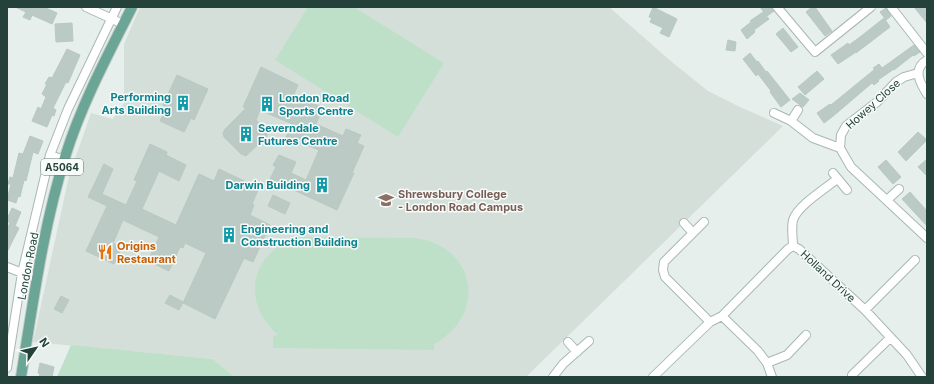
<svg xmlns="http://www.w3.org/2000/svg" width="934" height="384" font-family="Inter,sans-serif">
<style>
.built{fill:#d4dfda}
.green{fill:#bfe0c8}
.building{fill:#bbcac4;stroke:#b8c9c2}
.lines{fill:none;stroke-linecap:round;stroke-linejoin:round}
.minor-casing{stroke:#a8b8b2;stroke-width:10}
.major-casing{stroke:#c2cac8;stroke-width:12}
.minor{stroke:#fff;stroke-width:8}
.major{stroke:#6aa596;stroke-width:10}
.labels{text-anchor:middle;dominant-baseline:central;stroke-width:3;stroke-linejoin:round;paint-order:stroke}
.shield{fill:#f7fbf9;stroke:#637a73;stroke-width:1}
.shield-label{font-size:10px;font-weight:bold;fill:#24423a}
.culture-label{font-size:11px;font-weight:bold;fill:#0d838f;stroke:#f7fbf9;text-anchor:start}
.street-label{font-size:11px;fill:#24423a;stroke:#f7fbf9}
.education-label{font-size:11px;font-weight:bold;fill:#785e54;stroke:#f7fbf9;text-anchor:start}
.food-label{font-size:11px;font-weight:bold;fill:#c56008;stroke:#f7fbf9;text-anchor:start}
</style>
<rect width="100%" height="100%" fill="#e6efeb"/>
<!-- built -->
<path class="built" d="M 140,7 L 609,7 L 673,63 L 708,91 L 740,107 L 783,126 L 526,377 L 235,377 L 213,359 L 33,342 L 69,176 L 91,113 L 113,119 L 124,103 L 124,44 Z"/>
<!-- green -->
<path class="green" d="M 308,7 L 354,7 L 444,63 L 398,137 L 275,60 Z
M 299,237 L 415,238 C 476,245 488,315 434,344 L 434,350 L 273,348 L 273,336 L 278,335 C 240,302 250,251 299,237 Z
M 71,345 L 213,359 L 235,377 L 57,377 Z"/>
<!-- building -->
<path class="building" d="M 15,7 L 44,7 L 57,13 L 52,24 L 32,15 L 30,20 L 23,17 L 26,12 Z
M 653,7 L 677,19 L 669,37 L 660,33 L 663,28 L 650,22 L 652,18 L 649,17 Z
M 760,7 L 772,7 L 774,11 L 767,16 Z
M 812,7 L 815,7 L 832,31 L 825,36 L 806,12 Z
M 914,7 L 927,7 L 927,23 Z
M 886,8 L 891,16 L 886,20 L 880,12 Z
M 763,12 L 769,19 L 754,30 L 755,32 L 747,39 L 741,30 L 751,22 L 750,21 Z
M 884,18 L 890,27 L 856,53 L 856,52 L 838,64 L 831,55 L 848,43 L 849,45 L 860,37 Z
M 72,23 L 73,41 L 56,42 L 55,24 Z
M 783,28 L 798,47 L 791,52 L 776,34 Z
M 728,40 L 736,42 L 735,51 L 726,50 Z
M 914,45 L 920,52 L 914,56 L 913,55 L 894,70 L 894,69 L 878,80 L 879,81 L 874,85 L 872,83 L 832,117 L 824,123 L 817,113 L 830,104 L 831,105 L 875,69 L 873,68 L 879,64 L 882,68 Z
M 67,49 L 80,55 L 68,83 L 66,82 L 53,108 L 56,110 L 54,116 L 52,115 L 47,127 L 32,121 L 38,107 L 41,109 L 46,97 L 42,94 L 47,84 L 45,84 L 49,77 L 52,78 Z
M 750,53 L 757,62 L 758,61 L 766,72 L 767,71 L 790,100 L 781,107 L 770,92 L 771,91 L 758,74 L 756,76 L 743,59 Z
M 261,67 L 298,85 L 294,94 L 323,108 L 316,124 L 343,136 L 346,129 L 361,135 L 357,143 L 364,146 L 352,173 L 354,173 L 337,210 L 270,179 L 276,167 L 273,165 L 279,155 L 296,162 L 291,173 L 306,180 L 319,150 L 304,144 L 303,145 L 286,137 L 292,124 L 260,110 L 256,120 L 267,132 L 267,136 L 246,156 L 241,154 L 224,137 L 223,133 L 225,129 L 246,108 L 243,107 Z
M 817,71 L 824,79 L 805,95 L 798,87 Z
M 177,75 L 208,89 L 194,120 L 191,118 L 184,132 L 160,121 L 167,107 L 163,105 Z
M 800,93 L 809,100 L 803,107 L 792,99 Z
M 918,132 L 927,140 L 906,161 L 898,152 Z
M 30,136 L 43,141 L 38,154 L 33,152 L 26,181 L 24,180 L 20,197 L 18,196 L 16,203 L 7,200 L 11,184 L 8,184 L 10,177 L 13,178 L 19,153 L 23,154 Z
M 150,144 L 167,152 L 166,155 L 186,165 L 179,181 L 159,171 L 142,209 L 176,225 L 199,174 L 214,181 L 219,169 L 259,188 L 252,204 L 254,205 L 250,215 L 270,225 L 253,262 L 244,258 L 215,319 L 183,303 L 206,253 L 185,243 L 183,248 L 180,247 L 169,271 L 148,261 L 159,237 L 123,220 L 113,243 L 122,248 L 114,264 L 86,251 L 107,206 L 88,197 L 104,164 L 113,169 L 102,194 L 126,205 L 137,181 L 134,180 Z
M 927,159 L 927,176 L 918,167 Z
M 886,160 L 901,177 L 893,184 L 878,167 Z
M 910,192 L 927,211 L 927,226 L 902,199 Z
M 273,195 L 290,203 L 285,214 L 268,206 Z
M 12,208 L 21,212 L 15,226 L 19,228 L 7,252 L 7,229 L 10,223 L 7,221 L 7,219 Z
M 170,295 L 183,302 L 179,310 L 165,303 Z
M 61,296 L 69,300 L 62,313 L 54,309 Z
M 40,363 L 54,367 L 52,377 L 39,377 L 40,374 L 38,373 Z"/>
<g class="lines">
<defs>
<path id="minor" d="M 86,7 L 123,24
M 777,7 L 815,52 L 871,7
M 891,7 L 927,53
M 927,60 C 912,69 920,83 927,94
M 918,73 L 904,77 L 896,82 L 877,102 L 846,126 L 841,135 L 840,148 L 851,167 L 927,238
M 774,113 L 791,121 L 813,138 L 840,148
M 791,121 L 798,110
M 50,155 L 64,160
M 833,173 L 847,190
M 887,200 L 899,189
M 704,222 L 664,262 L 663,270 L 665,277 L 710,322
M 684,223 L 693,233
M 793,246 C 793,238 791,228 793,220 C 798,205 825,189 837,179
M 7,267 L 38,279
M 865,310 L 915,260
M 722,316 L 758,351 L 767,363 L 772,377
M 568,342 L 577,352
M 767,363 L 787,355 L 806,335
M 7,368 L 22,273 L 50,155 L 68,109 L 117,7
M 553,377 L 563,364 L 589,341
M 653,377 L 710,322 L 722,316 L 788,249 L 793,246 L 799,249 L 865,310 L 907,355 L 922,377
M 852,377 L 852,375 L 890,338"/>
<path id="major" d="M 21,377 C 33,303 43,226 66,154 C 82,103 108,55 132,7"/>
</defs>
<!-- minor casing -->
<use href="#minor" class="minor-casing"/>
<!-- major casing -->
<use href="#major" class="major-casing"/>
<!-- minor -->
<use href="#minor" class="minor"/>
<!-- major -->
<use href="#major" class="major"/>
</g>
<!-- icons -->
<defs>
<symbol id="building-bare" viewBox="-9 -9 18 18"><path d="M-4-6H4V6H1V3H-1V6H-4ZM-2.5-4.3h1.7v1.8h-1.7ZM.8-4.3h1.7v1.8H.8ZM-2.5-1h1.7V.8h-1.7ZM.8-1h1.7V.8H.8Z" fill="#0f9aa8" stroke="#f7fbf9" stroke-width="2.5" paint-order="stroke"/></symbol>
<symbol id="university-bare" viewBox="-9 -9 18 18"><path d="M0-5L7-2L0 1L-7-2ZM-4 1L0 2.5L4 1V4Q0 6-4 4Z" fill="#8d6e63" stroke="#f7fbf9" stroke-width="2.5" paint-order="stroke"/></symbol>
<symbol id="restaurant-bare" viewBox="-9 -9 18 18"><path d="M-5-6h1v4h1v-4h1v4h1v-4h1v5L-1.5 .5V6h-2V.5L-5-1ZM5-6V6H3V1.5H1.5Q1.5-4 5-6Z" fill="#e8710a" stroke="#f7fbf9" stroke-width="2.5" paint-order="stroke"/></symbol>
</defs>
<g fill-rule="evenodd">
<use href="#building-bare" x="172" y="92" width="22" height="22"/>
<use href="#building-bare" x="256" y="93" width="22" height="22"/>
<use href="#building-bare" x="235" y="123" width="22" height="22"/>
<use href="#building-bare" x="311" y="174" width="22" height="22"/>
<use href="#university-bare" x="375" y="189" width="22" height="22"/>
<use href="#building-bare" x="218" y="224" width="22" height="22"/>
<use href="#restaurant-bare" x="94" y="241" width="22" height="22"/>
</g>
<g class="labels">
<!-- shield labels -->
<rect class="shield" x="41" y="159" width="42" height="16" rx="3"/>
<g class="shield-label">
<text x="62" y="167">A5064</text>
</g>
<!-- culture labels -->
<g class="culture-label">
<text x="171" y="97" text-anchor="end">Performing<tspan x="171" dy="13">Arts Building</tspan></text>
<text x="279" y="98">London Road<tspan x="279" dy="13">Sports Centre</tspan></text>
<text x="258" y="128">Severndale<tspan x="258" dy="13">Futures Centre</tspan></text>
<text x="310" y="185" text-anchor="end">Darwin Building</text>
<text x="241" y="229">Engineering and<tspan x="241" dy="13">Construction Building</tspan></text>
</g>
<!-- street labels -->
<g class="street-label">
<text transform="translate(873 104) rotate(-42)">Howey Close</text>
<text transform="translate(28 266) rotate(-79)">London Road</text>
<text transform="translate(828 276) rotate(43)">Holland Drive</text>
</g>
<!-- education labels -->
<g class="education-label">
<text x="398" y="194">Shrewsbury College<tspan x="398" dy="13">- London Road Campus</tspan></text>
</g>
<!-- food labels -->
<g class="food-label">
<text x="117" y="246">Origins<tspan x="117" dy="13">Restaurant</tspan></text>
</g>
</g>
<!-- border -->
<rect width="934" height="384" fill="none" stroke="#24423a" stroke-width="16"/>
<!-- north arrow -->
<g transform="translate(36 348) rotate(56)" stroke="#f7fbf9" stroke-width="3" paint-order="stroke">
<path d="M0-3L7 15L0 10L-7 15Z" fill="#24423a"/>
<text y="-6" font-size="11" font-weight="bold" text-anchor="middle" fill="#24423a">N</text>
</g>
</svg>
